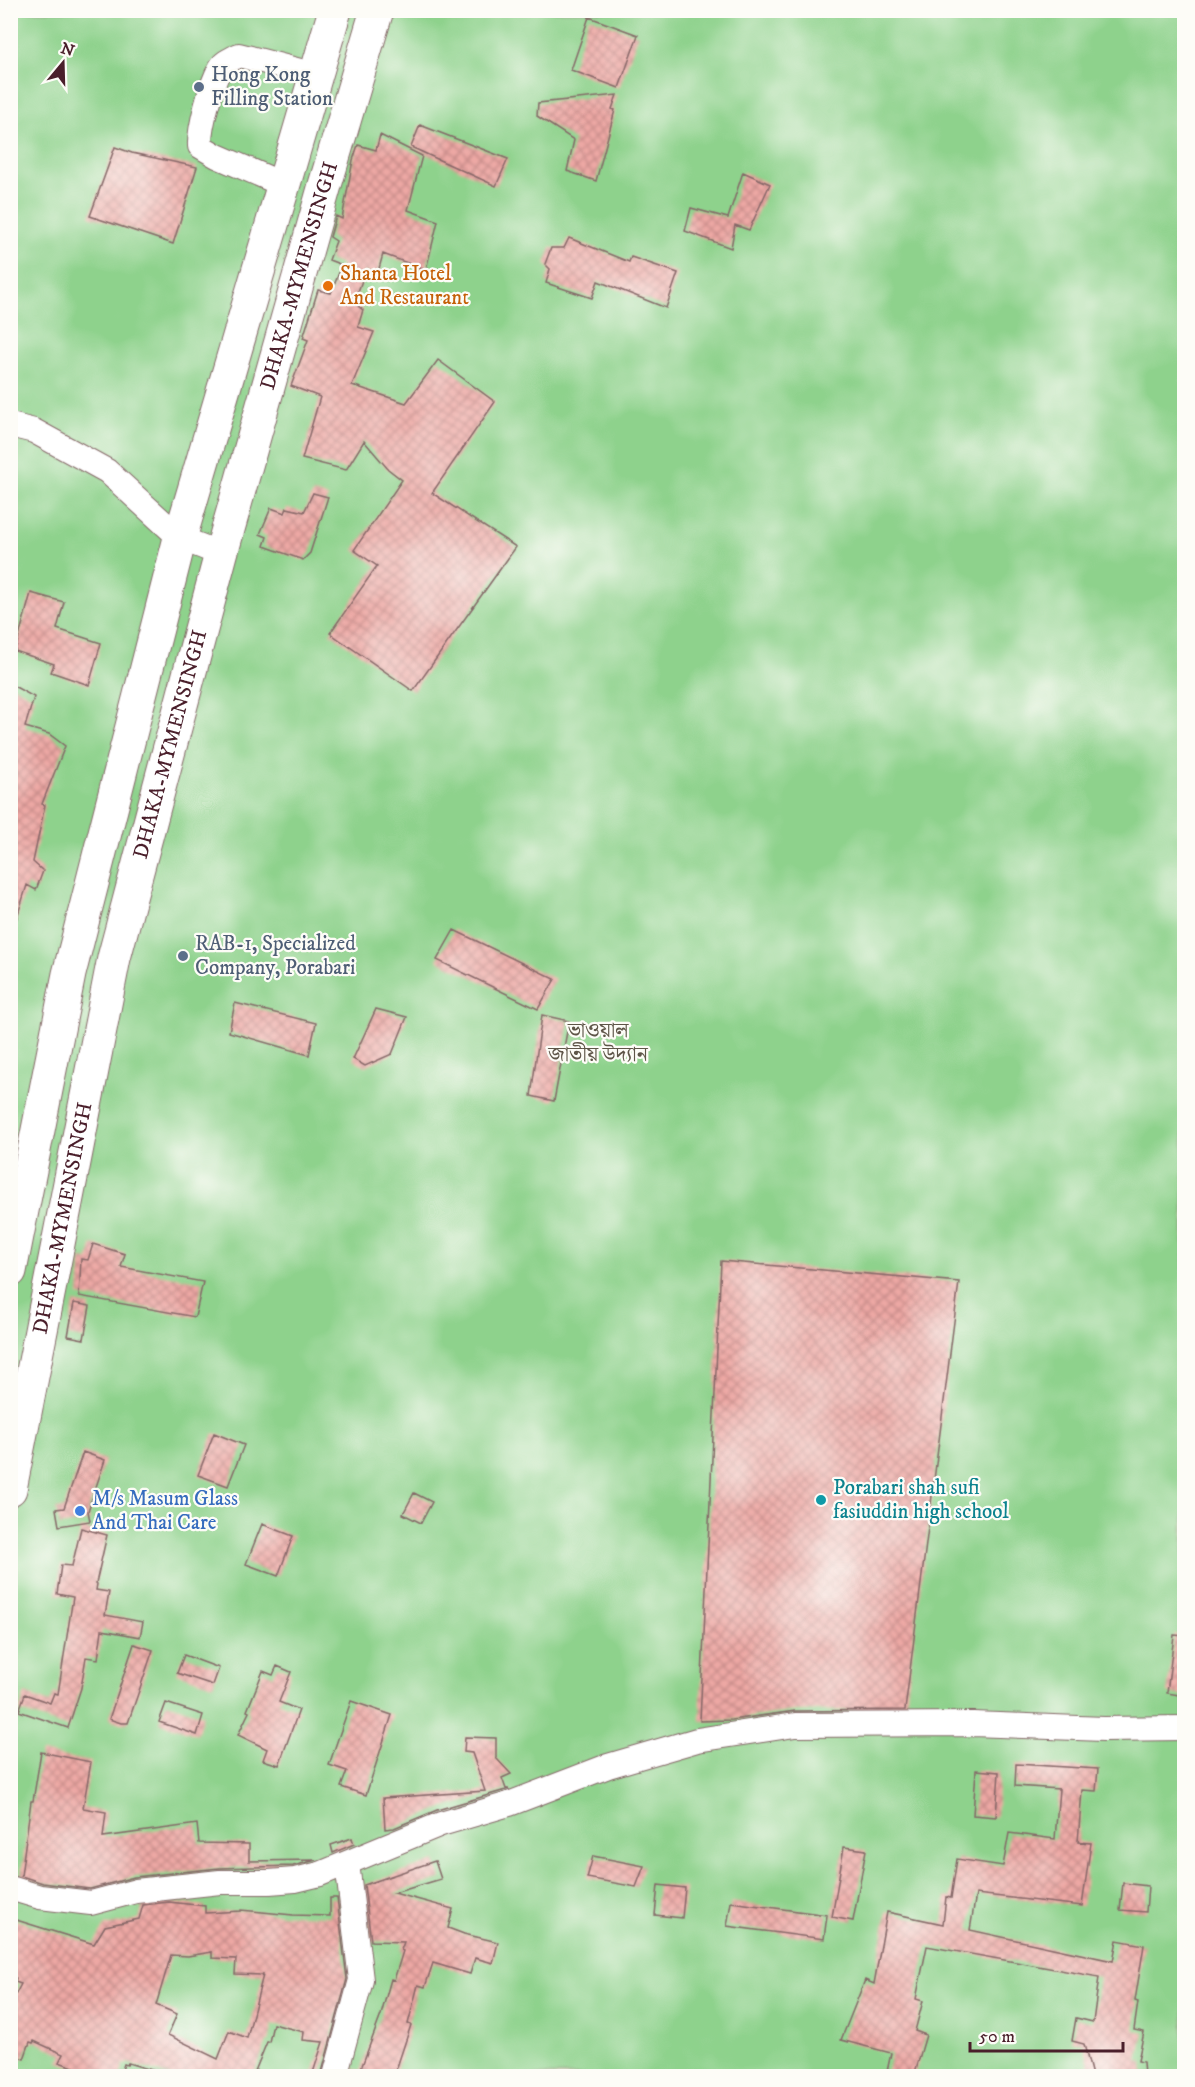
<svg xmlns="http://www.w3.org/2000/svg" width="1195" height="2087" font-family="'IM FELL DW Pica','Noto Serif Bengali',serif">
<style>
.green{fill:#8ed28c;stroke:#6c785c;stroke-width:1.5}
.building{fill:url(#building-cross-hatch);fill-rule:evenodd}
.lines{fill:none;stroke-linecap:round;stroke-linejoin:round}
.minor-casing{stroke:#856767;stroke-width:26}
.highway-casing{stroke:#856767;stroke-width:35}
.minor{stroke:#fff;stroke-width:24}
.highway{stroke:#fff;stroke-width:33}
.service-dot{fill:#5c6f8a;stroke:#fdfcf7;stroke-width:2}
.food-dot{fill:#e8710a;stroke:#fdfcf7;stroke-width:2}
.culture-dot{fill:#0f9aa8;stroke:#fdfcf7;stroke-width:2}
.shop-dot{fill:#3f7fe0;stroke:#fdfcf7;stroke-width:2}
.labels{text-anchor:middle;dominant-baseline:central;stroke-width:4.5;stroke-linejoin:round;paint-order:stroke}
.service-label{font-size:21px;fill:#4e5e75;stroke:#fdfcf7;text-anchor:start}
.food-label{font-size:21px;fill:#c56008;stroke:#fdfcf7;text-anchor:start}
.street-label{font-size:21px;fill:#4a1f2b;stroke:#fdfcf7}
.park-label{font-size:21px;fill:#5e5548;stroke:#fdfcf7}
.culture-label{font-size:21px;fill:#0d838f;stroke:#fdfcf7;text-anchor:start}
.shop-label{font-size:21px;fill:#366cbe;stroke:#fdfcf7;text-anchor:start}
</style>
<defs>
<pattern id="building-cross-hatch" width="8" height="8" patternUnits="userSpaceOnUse" patternTransform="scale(1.5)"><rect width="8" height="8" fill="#eda8a4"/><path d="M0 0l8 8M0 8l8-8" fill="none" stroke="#c28886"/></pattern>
</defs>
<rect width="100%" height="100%" fill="#fdfcf7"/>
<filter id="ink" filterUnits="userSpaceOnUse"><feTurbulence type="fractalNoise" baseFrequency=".0167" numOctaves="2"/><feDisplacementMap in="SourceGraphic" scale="12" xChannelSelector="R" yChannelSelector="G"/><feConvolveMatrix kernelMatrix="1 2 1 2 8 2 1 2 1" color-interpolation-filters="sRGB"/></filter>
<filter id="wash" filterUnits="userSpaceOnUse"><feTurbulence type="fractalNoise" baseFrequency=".008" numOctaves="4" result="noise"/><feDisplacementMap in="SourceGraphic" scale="24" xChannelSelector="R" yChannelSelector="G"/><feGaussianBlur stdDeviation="1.35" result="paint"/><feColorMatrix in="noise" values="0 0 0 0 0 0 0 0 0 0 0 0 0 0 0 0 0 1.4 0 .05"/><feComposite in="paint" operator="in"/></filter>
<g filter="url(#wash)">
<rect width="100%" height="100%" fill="#f3ecd6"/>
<!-- green -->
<path class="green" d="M 11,11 L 1184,11 L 1184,2076 L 11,2076 Z"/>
<g id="blocks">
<!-- building -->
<path class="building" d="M 589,17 L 638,35 L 619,88 L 571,70 Z
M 617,95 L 612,109 L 615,110 L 596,181 L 567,171 L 574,140 L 537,116 L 538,103 Z
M 420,125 L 508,159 L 496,186 L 411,147 Z
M 380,135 L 422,156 L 408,210 L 438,221 L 426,270 L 383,254 L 377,276 L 365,272 L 354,303 L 363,310 L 358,327 L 374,332 L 352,385 L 406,403 L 438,360 L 495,402 L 432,493 L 516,547 L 413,691 L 330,633 L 377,566 L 354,550 L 402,480 L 388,469 L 364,441 L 346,470 L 302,459 L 320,397 L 291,386 L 308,340 L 303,338 L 318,290 L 331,293 L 342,265 L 329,260 L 336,241 L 330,237 L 336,216 L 342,219 L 353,160 L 358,145 L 376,150 Z
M 115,147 L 132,153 L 197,167 L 173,244 L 90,216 Z
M 743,172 L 770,184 L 749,230 L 735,225 L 731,248 L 685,231 L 691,208 L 728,218 Z
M 569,238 L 629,262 L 631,257 L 678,273 L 666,308 L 598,281 L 592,298 L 546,283 L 550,269 L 545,264 L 551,248 L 564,248 Z
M 313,493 L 328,497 L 310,553 L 303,560 L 264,546 L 267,537 L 260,534 L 271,508 L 285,513 L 287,508 L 304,512 Z
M 31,593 L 64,602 L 57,629 L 101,643 L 89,685 L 51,672 L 54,664 L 15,651 Z
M 10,684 L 34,697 L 25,727 L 49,734 L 65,746 L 42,804 L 45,805 L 33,862 L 43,871 L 36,890 L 27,885 L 14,927 L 10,927 L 10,792 L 14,794 L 10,768 Z
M 454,930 L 555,979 L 538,1009 L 437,960 Z
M 235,1003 L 316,1023 L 309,1055 L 229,1032 Z
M 376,1009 L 407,1017 L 392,1054 L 365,1066 L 353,1059 Z
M 542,1015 L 569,1021 L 554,1101 L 531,1096 Z
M 93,1244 L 125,1254 L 121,1267 L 203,1282 L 195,1317 L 79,1296 L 81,1259 L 88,1260 Z
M 721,1261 L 959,1282 L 905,1710 L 795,1711 L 731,1720 L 700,1721 Z
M 74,1303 L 90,1306 L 84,1339 L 68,1336 Z
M 214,1433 L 244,1445 L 228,1486 L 198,1475 Z
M 83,1452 L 105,1460 L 88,1511 L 90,1521 L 59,1526 L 56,1509 L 64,1508 Z
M 414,1493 L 432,1502 L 421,1523 L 403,1514 Z
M 262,1524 L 293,1536 L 278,1576 L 246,1564 Z
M 81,1528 L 107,1535 L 96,1583 L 97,1584 L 96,1590 L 109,1592 L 105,1615 L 143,1622 L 140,1637 L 102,1630 L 98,1659 L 86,1657 L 81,1688 L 68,1728 L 19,1711 L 25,1694 L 50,1703 L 54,1693 L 58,1694 L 73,1597 L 57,1594 L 61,1565 L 72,1566 Z
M 1174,1635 L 1185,1636 L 1185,1696 L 1167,1693 Z
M 134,1644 L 153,1650 L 128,1723 L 121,1723 L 109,1719 Z
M 184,1655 L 219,1668 L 213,1685 L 177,1673 Z
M 277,1666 L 291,1672 L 279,1702 L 299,1710 L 279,1765 L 263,1760 L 267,1749 L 238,1735 L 249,1712 L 247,1711 L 263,1671 L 273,1675 Z
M 351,1701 L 392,1715 L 366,1795 L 341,1787 L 347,1771 L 329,1765 Z
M 166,1703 L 203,1715 L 197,1735 L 159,1722 Z
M 465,1737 L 496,1738 L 496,1758 L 511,1774 L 502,1778 L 506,1789 L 509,1789 L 437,1810 L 394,1828 L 385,1829 L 383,1798 L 485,1791 L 472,1753 L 464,1752 Z
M 41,1752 L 91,1762 L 83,1808 L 106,1812 L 103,1837 L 197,1824 L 199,1843 L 249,1844 L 249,1861 L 316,1860 L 293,1866 L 219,1868 L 134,1877 L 90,1889 L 43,1883 L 21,1876 L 31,1801 L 33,1801 Z
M 1016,1764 L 1098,1769 L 1096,1791 L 1082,1790 L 1078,1842 L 1091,1843 L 1082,1906 L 976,1894 L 970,1930 L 1113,1961 L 1117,1940 L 1144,1945 L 1135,2001 L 1138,2002 L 1134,2030 L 1144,2032 L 1138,2061 L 1143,2062 L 1144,2076 L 1092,2076 L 1084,2044 L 1072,2041 L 1076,2018 L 1093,2022 L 1099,1977 L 927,1946 L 916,1999 L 923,2001 L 915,2031 L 926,2035 L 914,2076 L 886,2076 L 891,2053 L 841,2040 L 865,1980 L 874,1984 L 887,1912 L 943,1924 L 946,1897 L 951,1898 L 957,1859 L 1003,1866 L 1009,1833 L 1055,1839 L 1059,1789 L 1015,1786 Z
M 976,1770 L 999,1772 L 996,1817 L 973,1815 Z
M 352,1838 L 354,1844 L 333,1853 L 331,1845 Z
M 844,1847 L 866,1850 L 853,1921 L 832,1917 Z
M 593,1856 L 644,1866 L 636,1887 L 587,1878 Z
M 435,1861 L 441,1879 L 394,1893 L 453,1909 L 448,1928 L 464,1934 L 498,1942 L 493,1963 L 475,1958 L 470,1974 L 433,1963 L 425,1987 L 418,1985 L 408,2024 L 411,2025 L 394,2076 L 350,2076 L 352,2068 L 360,2071 L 381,2015 L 391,1979 L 394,1980 L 403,1951 L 401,1950 L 404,1942 L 371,1941 L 364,1885 Z
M 1123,1883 L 1148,1886 L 1146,1912 L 1120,1910 Z
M 658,1885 L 685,1888 L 682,1918 L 655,1915 Z
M 330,1898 L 337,1898 L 347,1979 L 321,2076 L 312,2076 L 323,2042 L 303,2040 L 304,2032 L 273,2024 L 269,2042 L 267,2042 L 253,2076 L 171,2076 L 128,2063 L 127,2065 L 124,2064 L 120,2076 L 99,2076 L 59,2062 L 63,2054 L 34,2041 L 33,2043 L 30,2042 L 24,2059 L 10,2054 L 10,2005 L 21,1984 L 15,1982 L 16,1978 L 10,1976 L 10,1918 L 94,1944 L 105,1926 L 139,1919 L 143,1905 L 169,1902 L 205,1906 L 205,1913 L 241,1911 L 241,1910 L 293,1915 L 330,1916 ZM 212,1952 L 212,1958 L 236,1959 L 235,1974 L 263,1975 L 247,2038 L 229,2031 L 218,2059 L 168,2035 L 177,2014 L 156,2005 L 171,1955 L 188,1956 Z
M 731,1902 L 827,1915 L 824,1939 L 727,1926 Z"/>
</g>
</g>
<g filter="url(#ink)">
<use href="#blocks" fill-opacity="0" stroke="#856767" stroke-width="1.5"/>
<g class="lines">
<defs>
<path id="minor" d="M 284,185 L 217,156 L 200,146 C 199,129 211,84 220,69 C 223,62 232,59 239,55 L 316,75
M 10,425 L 34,431 L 107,471 L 180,538 L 221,554
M 10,1888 L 40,1897 L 91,1903 L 136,1891 L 220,1882 L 269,1882 L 295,1880 L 320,1874 L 441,1824 L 509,1804 L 608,1766 L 697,1740 L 795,1725 L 973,1724 L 1104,1729 L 1184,1728
M 335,2076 L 361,1980 L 347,1863"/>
<g id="highway">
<path d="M 10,1271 L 69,974 L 180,538 L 335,10"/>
<path id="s1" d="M 10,1489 L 114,958 L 221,554 L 325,185 L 377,10"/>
</g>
</defs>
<!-- minor casing -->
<use href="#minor" class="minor-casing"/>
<!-- highway casing -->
<use href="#highway" class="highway-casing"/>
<!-- minor -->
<use href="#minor" class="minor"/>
<!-- highway -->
<use href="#highway" class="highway"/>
</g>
</g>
<!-- markers -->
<g class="service-dot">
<circle cx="199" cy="87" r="6"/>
<circle cx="183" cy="956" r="6"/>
</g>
<circle class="food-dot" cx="328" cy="286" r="6"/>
<circle class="culture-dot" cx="821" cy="1500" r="6"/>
<circle class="shop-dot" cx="80" cy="1511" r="6"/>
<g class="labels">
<!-- service labels -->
<g class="service-label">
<text x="211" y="75">Hong Kong<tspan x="211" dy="24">Filling Station</tspan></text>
<text x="195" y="944">RAB-1, Specialized<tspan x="195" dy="24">Company, Porabari</tspan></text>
</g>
<!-- food labels -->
<g class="food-label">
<text x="340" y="274">Shanta Hotel<tspan x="340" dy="24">And Restaurant</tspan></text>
</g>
<!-- street labels -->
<g class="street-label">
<text stroke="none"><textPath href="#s1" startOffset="1248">DHAKA-MYMENSINGH</textPath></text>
<text stroke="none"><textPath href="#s1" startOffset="762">DHAKA-MYMENSINGH</textPath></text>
<text stroke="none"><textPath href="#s1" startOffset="276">DHAKA-MYMENSINGH</textPath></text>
</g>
<!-- park labels -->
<g class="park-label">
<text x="598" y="1031">ভাওয়াল<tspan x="598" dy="24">জাতীয় উদ্যান</tspan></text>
</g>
<!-- culture labels -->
<g class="culture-label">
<text x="833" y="1488">Porabari shah sufi<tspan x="833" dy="24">fasiuddin high school</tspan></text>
</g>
<!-- shop labels -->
<g class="shop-label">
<text x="92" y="1499">M/s Masum Glass<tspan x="92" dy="24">And Thai Care</tspan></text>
</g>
</g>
<!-- margin -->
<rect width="1195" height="2087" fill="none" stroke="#fdfcf7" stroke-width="36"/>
<!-- north arrow -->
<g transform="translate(63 63) rotate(19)" stroke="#fdfcf7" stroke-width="4.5" paint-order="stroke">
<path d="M0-4.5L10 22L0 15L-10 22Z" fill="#4a1f2b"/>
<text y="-9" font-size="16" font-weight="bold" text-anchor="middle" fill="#4a1f2b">N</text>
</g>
<!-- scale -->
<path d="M970 2042v9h153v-9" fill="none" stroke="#4a1f2b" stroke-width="3"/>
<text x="979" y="2042" font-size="18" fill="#4a1f2b" stroke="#fdfcf7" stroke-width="4.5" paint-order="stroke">50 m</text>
</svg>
